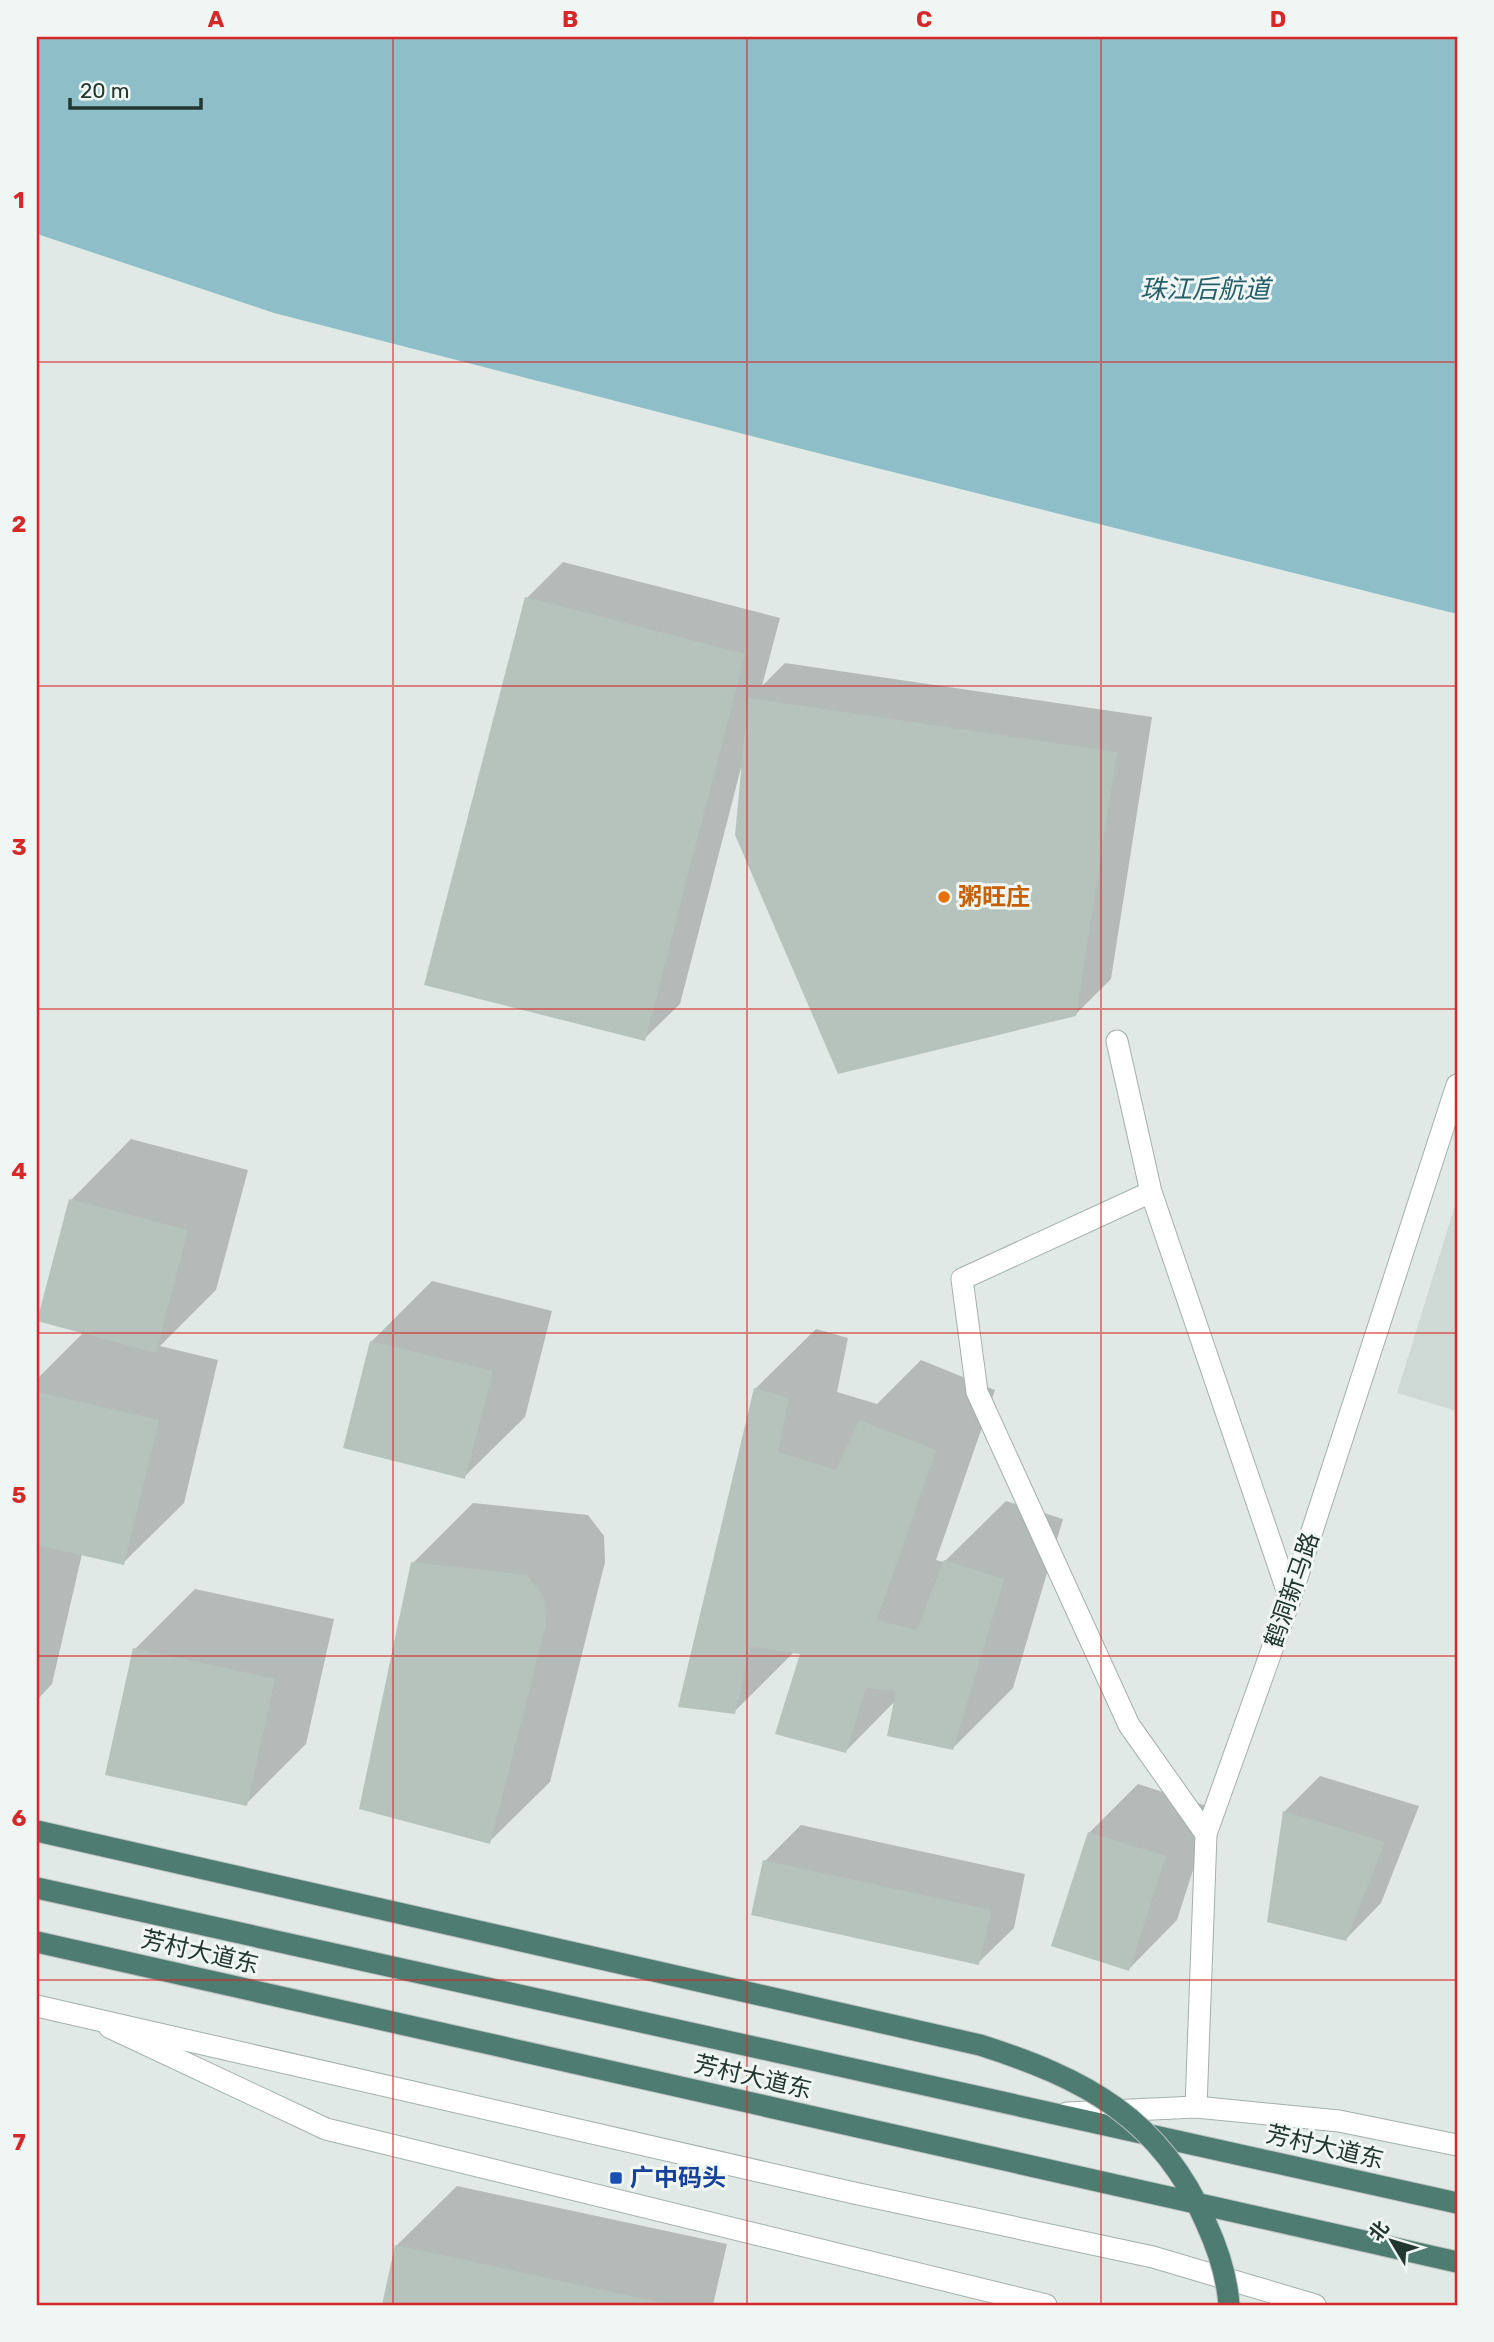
<svg xmlns="http://www.w3.org/2000/svg" width="1494" height="2342" font-family="Rubik,'Noto Sans SC',sans-serif">
<style>
.built{fill:#ced8d4}
.water{fill:#8ebfc8}
.shadow{fill:#0003}
.building{fill:#b6c3bd}
.lines{fill:none;stroke-linecap:round;stroke-linejoin:round}
.minor-casing{stroke:#a4b0ab;stroke-width:23}
.tertiary-casing{stroke:#a4b0ab;stroke-width:23}
.trunk-casing{stroke:#bdc3c1;stroke-width:23}
.minor{stroke:#fff;stroke-width:21}
.tertiary{stroke:#fff;stroke-width:21}
.trunk{stroke:#4e7c70;stroke-width:21}
.trunk-bridge-casing{stroke:#bdc3c1;stroke-width:23;stroke-linecap:butt}
.trunk-bridge{stroke:#4e7c70;stroke-width:21}
.grid{fill:none;stroke:#d62828;stroke-width:2;stroke-opacity:0.55}
.food-dot{fill:#e8710a;stroke:#f0f6f3;stroke-width:2.5}
.transit-dot{fill:#1a4fb4;stroke:#f0f6f3;stroke-width:2.5}
.labels{text-anchor:middle;dominant-baseline:central;stroke-width:6;stroke-linejoin:round;paint-order:stroke}
.food-label{font-size:24px;font-weight:bold;fill:#c56008;stroke:#f0f6f3;text-anchor:start}
.street-label{font-size:24px;fill:#233731;stroke:#f0f6f3}
.transit-label{font-size:24px;font-weight:bold;fill:#164399;stroke:#f0f6f3;text-anchor:start}
.water-label{font-size:26px;font-style:italic;fill:#25606b;stroke:#f0f6f3}
.neatline{fill:none;stroke:#d62828;stroke-width:2.5}
.grid-label{font-size:23px;text-anchor:middle;font-weight:bold;fill:#d62828}
</style>
<rect width="100%" height="100%" fill="#e0e9e5"/>
<!-- built -->
<path class="built" d="M 1457,1199 L 1457,1411 L 1397,1393 Z"/>
<!-- water -->
<path class="water" d="M 37,37 L 1457,37 L 1457,614 L 837,458 L 274,313 L 37,234 Z"/>
<!-- shadow -->
<path class="shadow" d="M 563,562 L 780,618 L 762,686 L 785,663 L 1152,717 L 1111,979 L 1075,1015 L 741,768 L 680,1004 L 644,1039 L 527,598 Z
M 131,1139 L 248,1170 L 216,1290 L 160,1346 L 218,1360 L 184,1503 L 123,1563 L 82,1554 L 52,1684 L 37,1700 L 37,1379 L 84,1332 L 71,1200 Z
M 432,1281 L 552,1311 L 525,1417 L 464,1477 L 372,1341 Z
M 816,1329 L 848,1338 L 837,1392 L 877,1404 L 921,1360 L 995,1390 L 936,1560 L 944,1562 L 1006,1501 L 1063,1519 L 1013,1688 L 952,1749 L 896,1700 L 846,1751 L 802,1653 L 795,1651 L 734,1712 L 755,1389 Z
M 473,1503 L 588,1515 L 604,1536 L 605,1562 L 550,1782 L 489,1842 L 413,1563 Z
M 195,1589 L 334,1619 L 306,1744 L 246,1804 L 135,1649 Z
M 1320,1776 L 1419,1806 L 1381,1903 L 1346,1939 L 1284,1812 Z
M 1138,1784 L 1213,1808 L 1177,1920 L 1129,1969 L 1089,1833 Z
M 801,1825 L 1025,1874 L 1014,1928 L 978,1963 L 765,1861 Z
M 457,2186 L 727,2244 L 713,2305 L 384,2305 L 396,2246 Z"/>
<!-- building -->
<path class="building" d="M 525,597 L 745,654 L 645,1041 L 424,985 Z
M 748,698 L 1117,752 L 1076,1016 L 838,1074 L 735,835 Z
M 69,1199 L 188,1230 L 156,1353 L 37,1321 Z
M 370,1341 L 493,1371 L 465,1479 L 343,1448 Z
M 754,1388 L 789,1398 L 778,1452 L 836,1470 L 859,1420 L 936,1450 L 877,1620 L 917,1630 L 944,1560 L 1004,1579 L 953,1750 L 887,1736 L 896,1691 L 866,1688 L 846,1753 L 775,1734 L 800,1654 L 751,1646 L 735,1714 L 678,1707 Z
M 37,1392 L 159,1420 L 124,1565 L 37,1545 Z
M 411,1562 L 527,1575 L 544,1597 L 546,1624 L 490,1844 L 359,1809 Z
M 133,1648 L 275,1679 L 247,1806 L 105,1775 Z
M 1283,1811 L 1385,1842 L 1346,1941 L 1267,1922 Z
M 1088,1832 L 1166,1856 L 1129,1971 L 1051,1946 Z
M 763,1860 L 991,1910 L 979,1965 L 751,1915 Z
M 395,2245 L 668,2304 L 668,2305 L 382,2305 Z"/>
<g class="lines">
<defs>
<path id="minor" d="M 1117,1041 L 1151,1192 L 1290,1599
M 1151,1192 L 962,1279 L 977,1392 L 1129,1725 L 1206,1834
M 109,2027 L 326,2129 L 1046,2305
M 1196,2107 L 1206,1834 L 1290,1599 L 1457,1085"/>
<path id="tertiary" d="M 37,2006 L 854,2193 L 1153,2257 L 1315,2305
M 1067,2113 L 1196,2107 L 1339,2121 L 1457,2145"/>
<path id="trunk" d="M 37,1888 L 1457,2203"/>
</defs>
<!-- minor casing -->
<use href="#minor" class="minor-casing"/>
<!-- tertiary casing -->
<use href="#tertiary" class="tertiary-casing"/>
<!-- trunk casing -->
<use href="#trunk" class="trunk-casing"/>
<!-- minor -->
<use href="#minor" class="minor"/>
<!-- tertiary -->
<use href="#tertiary" class="tertiary"/>
<!-- trunk -->
<use href="#trunk" class="trunk"/>
<defs>
<path id="trunk-bridge" d="M 37,1831 L 980,2045 C 1084,2078 1161,2118 1206,2223 C 1218,2249 1227,2277 1229,2305
M 37,1942 L 1457,2262"/>
</defs>
<!-- trunk-bridge casing -->
<use href="#trunk-bridge" class="trunk-bridge-casing"/>
<!-- trunk-bridge -->
<use href="#trunk-bridge" class="trunk-bridge"/>
</g>
<!-- grid -->
<path class="grid" d="M 393,37 L 393,2305M 747,37 L 747,2305M 1101,37 L 1101,2305M 37,362 L 1457,362M 37,686 L 1457,686M 37,1009 L 1457,1009M 37,1333 L 1457,1333M 37,1656 L 1457,1656M 37,1980 L 1457,1980"/>
<!-- markers -->
<circle class="food-dot" cx="944" cy="897" r="7"/>
<rect class="transit-dot" x="609" y="2171" width="14" height="14" rx="3.5"/>
<g class="labels">
<!-- food labels -->
<g class="food-label">
<text x="958" y="897">粥旺庄</text>
</g>
<!-- street labels -->
<g class="street-label">
<text transform="translate(1292 1590) rotate(-71)">鹤洞新马路</text>
<text transform="translate(200 1952) rotate(13)">芳村大道东</text>
<text transform="translate(753 2077) rotate(13)">芳村大道东</text>
<text transform="translate(1325 2147) rotate(13)">芳村大道东</text>
</g>
<!-- transit labels -->
<g class="transit-label">
<text x="630" y="2178">广中码头</text>
</g>
<!-- water labels -->
<g class="water-label">
<text x="1205" y="289">珠江后航道</text>
</g>
</g>
<!-- border -->
<rect width="1494" height="2342" fill="none" stroke="#f0f6f3" stroke-width="77"/>
<!-- north arrow -->
<g transform="translate(1392 2241) rotate(308)" stroke="#f0f6f3" stroke-width="5" paint-order="stroke">
<path d="M0-5L12 26L0 18L-12 26Z" fill="#233731"/>
<text y="-10" font-size="19" font-weight="bold" text-anchor="middle" fill="#233731">北</text>
</g>
<!-- scale -->
<path d="M70 98v10h131v-10" fill="none" stroke="#233731" stroke-width="3.5"/>
<text x="80" y="98" font-size="21" fill="#233731" stroke="#f0f6f3" stroke-width="5" paint-order="stroke">20 m</text>
<rect x="38" y="38" width="1418" height="2266" class="neatline"/>
<g class="grid-label">
<text x="216" y="27">A</text>
<text x="570" y="27">B</text>
<text x="924" y="27">C</text>
<text x="1278" y="27">D</text>
<text x="19" y="208">1</text>
<text x="19" y="532">2</text>
<text x="19" y="855">3</text>
<text x="19" y="1179">4</text>
<text x="19" y="1503">5</text>
<text x="19" y="1826">6</text>
<text x="19" y="2150">7</text>
</g>
</svg>
